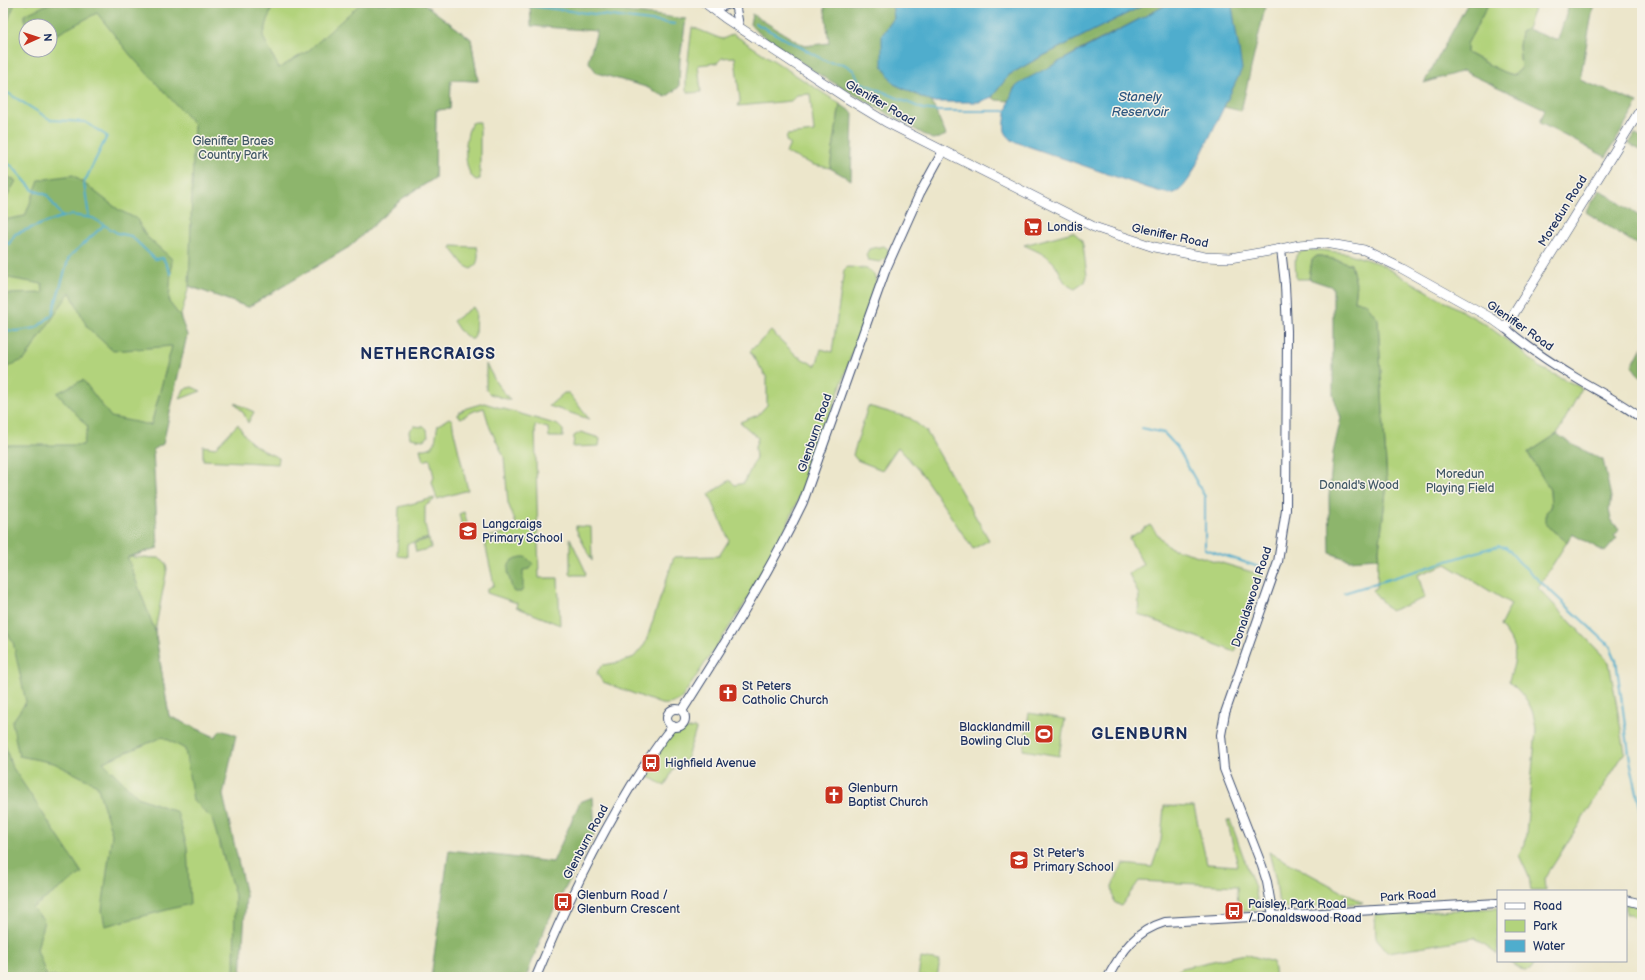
<svg xmlns="http://www.w3.org/2000/svg" width="1645" height="980" font-family="'Balsamiq Sans',sans-serif">
<style>
.green{fill:#b2d37c;stroke:#66816d;fill-rule:evenodd}
.forest{fill:#8db56c;stroke:#547265}
.water{fill:#4fadcd;stroke:#356e96}
.lines{fill:none;stroke-linecap:round;stroke-linejoin:round}
.stream{stroke:#4fadcd;stroke-width:2}
.tertiary-casing{stroke:#3a4a6e;stroke-width:10}
.secondary-casing{stroke:#3a4a6e;stroke-width:10}
.tertiary{stroke:#fff;stroke-width:8}
.secondary{stroke:#fff;stroke-width:9}
.labels{text-anchor:middle;dominant-baseline:central;stroke-width:3;stroke-linejoin:round;paint-order:stroke}
.street-label{font-size:12px;fill:#1b2f5e;stroke:#f7f3e8}
.park-label{font-size:12px;fill:#415866;stroke:#f7f3e8}
.poi-label{font-size:12px;fill:#1b2f5e;stroke:#f7f3e8;text-anchor:start}
.water-label{font-size:13px;font-style:italic;fill:#2b557f;stroke:#f7f3e8}
.district-label{font-size:16px;font-weight:bold;letter-spacing:1px;fill:#1b2f5e;stroke:#f7f3e8}
</style>
<rect width="100%" height="100%" fill="#f7f3e8"/>
<filter id="ink" filterUnits="userSpaceOnUse"><feTurbulence type="fractalNoise" baseFrequency=".025" numOctaves="2"/><feDisplacementMap in="SourceGraphic" scale="8" xChannelSelector="R" yChannelSelector="G"/><feConvolveMatrix kernelMatrix="1 2 1 2 8 2 1 2 1" color-interpolation-filters="sRGB"/></filter>
<filter id="wash" filterUnits="userSpaceOnUse"><feTurbulence type="fractalNoise" baseFrequency=".012" numOctaves="4" result="noise"/><feDisplacementMap in="SourceGraphic" scale="16" xChannelSelector="R" yChannelSelector="G"/><feGaussianBlur stdDeviation="0.9" result="paint"/><feColorMatrix in="noise" values="0 0 0 0 0 0 0 0 0 0 0 0 0 0 0 0 0 1.4 0 .05"/><feComposite in="paint" operator="in"/></filter>
<g filter="url(#wash)">
<rect width="100%" height="100%" fill="#ece6cb"/>
<!-- green -->
<path class="green" d="M 3,3 L 425,3 L 425,5 L 471,39 L 478,81 L 451,80 L 450,109 L 436,110 L 435,178 L 403,198 L 349,247 L 248,307 L 189,286 L 151,425 L 158,548 L 130,557 L 159,558 C 165,560 166,563 167,569 L 155,631 L 169,716 L 215,737 L 217,789 L 239,882 L 238,977 L 3,977 ZM 26,26 L 50,26 L 50,50 L 26,50 Z
M 1489,3 L 1536,3 L 1527,29 L 1521,32 L 1519,46 L 1521,69 L 1514,75 C 1502,74 1480,59 1467,53 L 1467,44 Z
M 692,27 L 719,38 L 723,39 L 733,34 L 840,104 L 830,168 L 814,165 L 786,153 L 790,144 L 786,141 L 787,135 L 814,132 L 810,94 L 797,95 L 791,101 L 738,106 L 740,101 L 735,57 L 722,58 L 717,63 L 698,65 L 701,92 L 690,93 L 686,90 L 686,77 Z
M 475,122 L 480,122 L 480,179 L 476,180 C 462,172 464,135 472,123 Z
M 1073,232 L 1081,239 L 1083,245 L 1087,276 L 1085,282 L 1075,289 C 1060,283 1063,274 1054,263 C 1046,254 1034,250 1024,245 Z
M 452,246 L 477,247 C 479,255 479,265 471,269 L 464,265 L 451,248 Z
M 884,246 L 889,250 L 886,258 L 880,262 L 868,260 L 866,255 L 869,249 Z
M 1320,250 L 1347,253 L 1380,264 L 1485,324 L 1519,349 L 1539,367 L 1582,388 L 1557,434 L 1528,453 L 1550,490 L 1551,508 L 1546,525 L 1567,542 L 1538,588 L 1609,662 L 1625,752 L 1545,878 L 1546,891 L 1531,891 L 1529,877 L 1519,855 L 1525,844 L 1536,730 C 1533,704 1527,699 1509,681 C 1510,675 1513,669 1514,663 C 1517,648 1510,637 1500,626 L 1511,604 L 1446,564 L 1418,575 L 1425,598 L 1390,611 L 1372,590 L 1377,588 L 1378,558 L 1387,484 L 1378,320 L 1354,301 L 1356,284 L 1351,264 L 1321,256 L 1317,256 L 1312,260 L 1309,279 L 1296,279 C 1295,252 1291,251 1320,250 Z
M 847,267 C 861,268 876,266 876,284 L 814,463 L 788,523 L 768,563 L 744,605 L 681,699 C 674,703 669,705 661,704 L 603,682 L 597,674 L 598,670 L 603,665 L 621,662 L 634,657 L 645,644 L 674,557 L 719,556 L 729,540 L 709,494 L 730,480 L 735,485 L 744,483 L 756,458 L 755,447 L 758,438 L 740,422 L 758,415 L 767,405 L 767,378 L 750,351 L 771,331 L 797,356 L 816,366 L 821,349 L 832,352 L 844,270 Z
M 473,307 L 476,312 L 475,336 L 473,339 L 470,339 L 459,330 L 453,321 Z
M 486,364 L 497,384 L 510,400 L 490,394 L 486,390 Z
M 192,387 L 201,391 L 180,399 L 184,389 Z
M 564,393 L 569,393 L 589,419 L 549,406 Z
M 235,403 L 254,412 L 248,423 L 244,414 Z
M 484,403 L 558,425 L 563,430 L 563,437 L 549,437 L 548,428 L 535,425 L 539,578 L 558,578 L 560,625 L 516,607 L 517,603 L 487,593 L 487,589 L 494,585 L 485,543 L 486,538 L 518,529 L 508,503 L 504,457 L 490,428 L 484,408 L 474,411 L 461,418 L 458,416 L 458,413 L 467,408 Z
M 868,406 L 910,418 L 926,431 L 989,540 L 973,549 L 922,474 L 898,447 L 882,470 L 857,460 L 853,455 Z
M 449,418 L 452,420 L 454,432 L 468,490 L 437,499 L 432,482 L 434,477 L 430,459 L 423,461 L 420,449 C 439,450 434,438 438,425 Z
M 238,424 C 248,444 259,449 279,458 L 278,464 L 203,460 L 203,446 L 215,448 Z
M 414,426 L 424,427 L 427,429 L 428,437 L 423,440 L 410,438 L 409,431 Z
M 581,432 L 599,438 L 600,439 L 599,446 L 573,447 L 574,436 Z
M 434,498 L 434,500 L 425,506 L 425,524 L 428,538 L 407,544 L 407,557 L 397,556 L 399,507 Z
M 464,512 L 472,540 L 471,541 L 465,538 L 459,514 Z
M 1150,525 L 1168,547 L 1262,575 L 1235,652 L 1138,614 L 1139,595 L 1129,574 L 1143,564 L 1129,538 Z
M 576,526 L 591,527 L 592,561 L 576,529 Z
M 570,538 L 585,570 L 586,575 L 572,575 L 570,573 Z
M 429,539 L 431,548 L 416,552 L 414,543 Z
M 1029,713 L 1065,719 L 1059,756 L 1023,750 Z
M 694,728 L 696,729 L 696,730 L 684,766 L 676,764 L 665,786 L 647,776 L 654,765 L 657,749 L 665,740 L 673,733 Z
M 1164,806 L 1194,807 L 1207,864 L 1238,866 L 1227,820 L 1230,820 L 1255,888 L 1258,904 L 1256,910 L 1238,912 L 1237,886 L 1139,881 L 1121,906 L 1114,902 L 1112,886 L 1123,864 L 1152,867 L 1161,840 Z
M 1269,852 L 1363,903 L 1287,908 L 1281,903 L 1278,898 L 1276,881 Z
M 1626,903 L 1642,908 L 1642,925 L 1631,914 L 1626,914 Z
M 1498,908 L 1498,954 L 1475,938 L 1388,952 L 1376,938 L 1375,914 Z
M 1245,954 L 1273,962 L 1275,977 L 1171,977 L 1181,968 Z
M 921,958 L 940,961 L 937,977 L 918,977 Z
M 1508,961 L 1535,961 L 1536,962 L 1530,970 L 1524,971 Z"/>
<!-- forest -->
<path class="forest" d="M 3,3 L 15,3 L 3,34 Z
M 50,3 L 273,3 L 263,37 L 279,68 L 308,51 L 361,3 L 423,3 L 471,39 L 478,81 L 451,80 L 450,109 L 436,110 L 435,178 L 403,198 L 349,247 L 248,307 L 189,286 L 194,124 L 131,56 L 97,13 L 50,38 L 50,26 L 27,26 L 24,15 Z
M 530,3 L 556,3 L 686,19 L 680,59 L 679,87 L 666,97 L 646,87 L 597,73 L 588,61 L 597,31 L 531,26 Z
M 824,3 L 892,3 L 894,18 L 882,35 L 894,84 L 932,102 L 946,135 L 939,138 L 932,139 L 815,72 L 755,30 L 750,24 L 752,14 L 804,46 L 829,43 Z
M 1148,3 L 1170,3 L 1080,50 L 1014,88 L 1010,101 L 996,100 L 992,97 L 1009,75 L 1035,60 Z
M 1230,3 L 1261,3 L 1265,8 L 1241,111 L 1224,107 L 1241,69 L 1232,6 Z
M 1468,3 L 1489,3 L 1467,44 L 1467,53 C 1479,59 1503,74 1514,75 L 1521,69 L 1519,46 L 1521,32 L 1527,29 L 1555,40 L 1558,40 L 1568,8 L 1565,3 L 1594,3 L 1580,80 L 1638,103 L 1606,157 L 1540,123 L 1545,109 L 1463,71 L 1424,83 Z
M 840,104 L 853,113 L 851,180 L 830,168 Z
M 1635,134 L 1642,139 L 1642,151 L 1629,144 Z
M 3,174 L 16,181 L 3,204 Z
M 73,175 L 119,210 L 137,219 L 146,236 L 172,259 L 169,302 L 180,316 L 187,335 L 163,444 L 153,450 L 158,548 L 128,557 L 128,559 L 155,631 L 169,716 L 215,737 L 221,730 L 236,735 L 223,795 L 246,895 L 241,977 L 234,977 L 235,895 L 212,819 L 193,800 L 185,749 L 163,737 L 103,762 L 138,797 L 177,812 L 187,847 L 190,904 L 105,926 L 102,910 L 112,834 L 97,785 L 54,763 L 19,756 L 12,722 L 26,702 L 13,642 L 3,626 L 3,445 L 83,445 L 88,427 L 57,393 L 83,380 L 111,417 L 151,425 L 172,346 L 113,351 L 87,327 L 70,292 L 25,359 L 3,369 L 3,342 L 8,338 L 3,333 L 3,298 L 5,294 L 43,293 L 42,284 L 3,277 L 3,220 L 25,216 L 39,180 Z
M 1600,190 L 1642,218 L 1642,248 L 1586,212 Z
M 1317,256 L 1321,256 L 1351,264 L 1356,284 L 1354,301 L 1365,302 L 1378,319 L 1387,484 L 1378,558 L 1349,560 L 1330,553 L 1329,496 L 1333,453 L 1341,418 L 1333,395 L 1333,287 L 1309,279 L 1312,260 Z
M 1642,347 L 1642,374 L 1640,377 L 1632,366 Z
M 1557,434 L 1571,444 L 1603,460 L 1611,497 L 1609,510 L 1611,519 L 1619,530 L 1614,536 L 1617,538 L 1605,552 L 1572,534 L 1567,542 L 1546,525 L 1546,512 L 1551,508 L 1550,490 L 1528,453 Z
M 522,557 L 526,557 L 533,564 L 530,569 L 523,570 L 523,589 L 521,592 L 514,592 L 513,591 C 509,577 501,560 522,557 Z
M 3,738 L 11,765 L 82,873 L 32,908 L 44,920 L 37,950 L 47,977 L 3,977 Z
M 593,797 L 595,832 L 547,923 L 526,977 L 431,977 L 449,850 L 553,862 L 580,802 Z"/>
<!-- water -->
<path class="water" d="M 892,3 L 1148,3 L 1035,60 L 1009,75 L 992,97 L 979,102 L 932,102 L 894,84 L 882,65 L 882,35 L 894,18 Z
M 1170,3 L 1230,3 L 1232,6 L 1242,69 L 1191,176 C 1176,199 1172,195 1148,188 L 1013,141 C 1010,138 1007,136 1005,131 C 1003,123 1009,97 1014,89 C 1016,86 1021,83 1023,81 Z"/>
<g class="lines">
<!-- stream -->
<path class="stream" d="M 522,5 L 675,24
M 755,23 L 828,62 L 844,64 L 853,70 L 860,82 L 923,109 L 938,111 L 1007,111
M 3,90 L 51,120 L 85,122 L 107,136 L 84,183 L 89,217
M 3,161 L 12,166 L 33,190 L 47,195 L 62,217
M 3,242 L 9,244 L 15,234 L 58,218 L 71,215 L 93,218 L 117,233 L 131,236 L 155,259 L 163,258 L 171,274
M 3,330 L 16,331 L 36,328 L 52,315 L 69,257 L 104,225
M 1142,428 L 1164,433 L 1177,447 L 1205,497 L 1205,549 L 1265,569
M 1344,593 L 1490,548 L 1499,546 L 1506,547 L 1519,562 L 1610,646 L 1616,660 L 1630,760 L 1642,816
M 1640,880 L 1642,876"/>
</g>
</g>
<g filter="url(#ink)">
<g class="lines">
<defs>
<path id="tertiary" d="M 735,3 L 739,26
M 713,9 L 734,3
M 1505,328 C 1527,347 1551,363 1576,378 C 1599,392 1621,402 1642,419
M667 718a9 9 0 1 1 18 0a9 9 0 1 1-18 0Z
M 682,711 C 725,643 768,575 803,502 L 886,269 L 920,193 L 943,151
M 1626,900 L 1642,904
M 1273,916 L 1267,882 L 1262,866 L 1224,769 L 1221,735 L 1225,713 L 1278,562 L 1286,510 L 1287,331 L 1285,284 L 1281,249
M 536,977 C 563,911 594,847 631,786 C 645,765 656,745 673,726
M 1108,977 C 1122,951 1135,931 1165,922 L 1498,903"/>
<path id="secondary" d="M 705,3 L 725,18 L 848,99 L 886,122 L 1094,227 L 1154,247 L 1205,257 L 1230,258 L 1281,249 L 1299,245 L 1325,243 L 1364,250 L 1401,268 L 1491,318 L 1505,328 L 1642,107"/>
</defs>
<!-- tertiary casing -->
<use href="#tertiary" class="tertiary-casing"/>
<!-- secondary casing -->
<use href="#secondary" class="secondary-casing"/>
<!-- tertiary -->
<use href="#tertiary" class="tertiary"/>
<!-- secondary -->
<use href="#secondary" class="secondary"/>
</g>
</g>
<!-- icons -->
<defs>
<symbol id="supermarket-square" viewBox="-11 -11 22 22"><rect x="-9" y="-9" width="18" height="18" rx="4" fill="#c8321e" stroke="#f7f3e8"/><path d="M-6-5.5h2.5l.6 2H6L4.5 2H-2.5L-4.4-4H-6ZM-1.5 3.2a1.3 1.3 0 1 0 .1 0ZM3 3.2a1.3 1.3 0 1 0 .1 0Z" fill="#fff"/></symbol>
<symbol id="school-square" viewBox="-11 -11 22 22"><rect x="-9" y="-9" width="18" height="18" rx="4" fill="#c8321e" stroke="#f7f3e8"/><path d="M0-5L7-2L0 1L-7-2ZM-4 1L0 2.5L4 1V4Q0 6-4 4Z" fill="#fff"/></symbol>
<symbol id="church-square" viewBox="-11 -11 22 22"><rect x="-9" y="-9" width="18" height="18" rx="4" fill="#c8321e" stroke="#f7f3e8"/><path d="M-1.2-6h2.4v3.5h3.3v2.4h-3.3V6h-2.4V-.1h-3.3v-2.4h3.3Z" fill="#fff"/></symbol>
<symbol id="stadium-square" viewBox="-11 -11 22 22"><rect x="-9" y="-9" width="18" height="18" rx="4" fill="#c8321e" stroke="#f7f3e8"/><path d="M0-5a6.5 5 0 1 0 0 10a6.5 5 0 1 0 0-10ZM-3.5-1.8h7v3.6h-7Z" fill="#fff"/></symbol>
<symbol id="bus-square" viewBox="-11 -11 22 22"><rect x="-9" y="-9" width="18" height="18" rx="4" fill="#c8321e" stroke="#f7f3e8"/><path d="M-5-6H5V4H4V6H2V4H-2V6H-4V4H-5ZM-3.5-4V0h7V-4ZM-3.5 1.2v1.5H-2V1.2ZM2 1.2v1.5H3.5V1.2Z" fill="#fff"/></symbol>
</defs>
<g fill-rule="evenodd">
<use href="#supermarket-square" x="1022" y="216" width="22" height="22"/>
<use href="#school-square" x="457" y="520" width="22" height="22"/>
<use href="#church-square" x="717" y="682" width="22" height="22"/>
<use href="#stadium-square" x="1033" y="723" width="22" height="22"/>
<use href="#bus-square" x="640" y="752" width="22" height="22"/>
<use href="#church-square" x="823" y="784" width="22" height="22"/>
<use href="#school-square" x="1008" y="849" width="22" height="22"/>
<use href="#bus-square" x="552" y="891" width="22" height="22"/>
<use href="#bus-square" x="1223" y="900" width="22" height="22"/>
</g>
<g class="labels">
<!-- street labels -->
<g class="street-label">
<text transform="translate(880 103) rotate(30)">Gleniffer Road</text>
<text transform="translate(1563 211) rotate(-58)">Moredun Road</text>
<text transform="translate(1170 236) rotate(12)">Gleniffer Road</text>
<text transform="translate(1520 326) rotate(35)">Gleniffer Road</text>
<text transform="translate(815 433) rotate(-71)">Glenburn Road</text>
<text transform="translate(1252 597) rotate(-72)">Donaldswood Road</text>
<text transform="translate(586 842) rotate(-62)">Glenburn Road</text>
<text transform="translate(1408 896) rotate(-4)">Park Road</text>
</g>
<!-- park labels -->
<g class="park-label">
<text x="233" y="141">Gleniffer Braes<tspan x="233" dy="14">Country Park</tspan></text>
<text x="1460" y="474">Moredun<tspan x="1460" dy="14">Playing Field</tspan></text>
<text x="1359" y="485">Donald's Wood</text>
</g>
<!-- poi labels -->
<g class="poi-label">
<text x="1047" y="227">Londis</text>
<text x="482" y="524">Langcraigs<tspan x="482" dy="14">Primary School</tspan></text>
<text x="742" y="686">St Peters<tspan x="742" dy="14">Catholic Church</tspan></text>
<text x="1030" y="727" text-anchor="end">Blacklandmill<tspan x="1030" dy="14">Bowling Club</tspan></text>
<text x="665" y="763">Highfield Avenue</text>
<text x="848" y="788">Glenburn<tspan x="848" dy="14">Baptist Church</tspan></text>
<text x="1033" y="853">St Peter's<tspan x="1033" dy="14">Primary School</tspan></text>
<text x="577" y="895">Glenburn Road /<tspan x="577" dy="14">Glenburn Crescent</tspan></text>
<text x="1248" y="904">Paisley, Park Road<tspan x="1248" dy="14">/ Donaldswood Road</tspan></text>
</g>
<!-- water labels -->
<g class="water-label">
<text x="1140" y="97">Stanely<tspan x="1140" dy="15">Reservoir</tspan></text>
</g>
<!-- district labels -->
<g class="district-label">
<text x="428" y="354">NETHERCRAIGS</text>
<text x="1140" y="734">GLENBURN</text>
</g>
</g>
<!-- margin -->
<rect width="1645" height="980" fill="none" stroke="#f7f3e8" stroke-width="16"/>
<!-- legend -->
<rect x="1497" y="890" width="130" height="72" fill="#f7f3e8" stroke="#9fa5b1"/>
<rect x="1505" y="903" width="20" height="6" fill="#ffffff" stroke="#9fa5b1"/>
<text x="1533" y="910" font-size="12" fill="#1b2f5e">Road</text>
<rect x="1505" y="920" width="20" height="12" fill="#b2d37c" stroke="#9fa5b1"/>
<text x="1533" y="930" font-size="12" fill="#1b2f5e">Park</text>
<rect x="1505" y="940" width="20" height="12" fill="#4fadcd" stroke="#9fa5b1"/>
<text x="1533" y="950" font-size="12" fill="#1b2f5e">Water</text>
<!-- north arrow -->
<g transform="translate(38 38) rotate(87)"><circle r="19" fill="#f7f3e8" stroke="#9fa5b1"/>
<path d="M0-3L7 15L0 10L-7 15Z" fill="#c8321e"/>
<text y="-6" font-size="11" font-weight="bold" text-anchor="middle" fill="#1b2f5e">N</text>
</g>
</svg>
